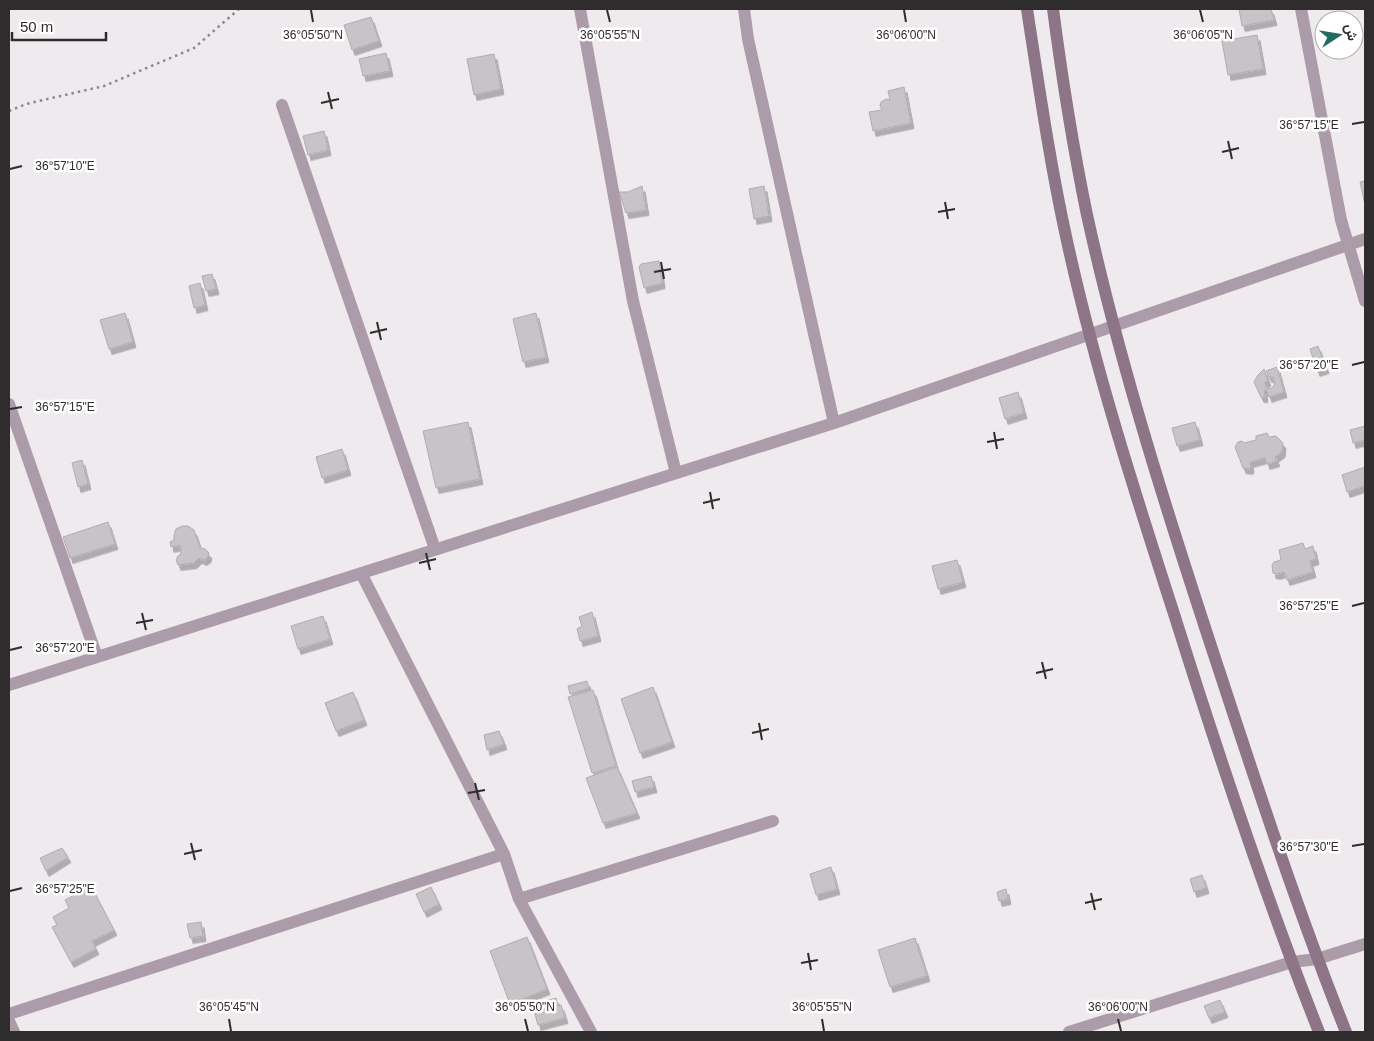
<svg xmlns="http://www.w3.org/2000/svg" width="1374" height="1041" font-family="Arial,Vazirmatn,sans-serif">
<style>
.building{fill:#c8c3c7;stroke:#b1acb0;filter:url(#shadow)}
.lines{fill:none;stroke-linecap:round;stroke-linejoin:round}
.path{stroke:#8c888b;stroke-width:2.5;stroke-dasharray:2.5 4;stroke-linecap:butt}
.street{stroke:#ac9ba8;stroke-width:12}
.secondary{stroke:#8d7487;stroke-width:12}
.ticks{fill:none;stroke:#2e2c2d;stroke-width:2}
.ticks-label{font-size:12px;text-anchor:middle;fill:#2e2c2d;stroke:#fff;stroke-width:5;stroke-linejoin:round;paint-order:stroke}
</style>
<defs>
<filter id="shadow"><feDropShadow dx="3" dy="5.5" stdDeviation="0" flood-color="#0004"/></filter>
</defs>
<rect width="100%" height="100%" fill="#efeaee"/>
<!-- building -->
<path class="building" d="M 1239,9 L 1271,9 L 1274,20 L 1242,26 Z
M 371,17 L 379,41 L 352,50 L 344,25 Z
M 1257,35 L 1263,69 L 1228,75 L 1222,41 Z
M 386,53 L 390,71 L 363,76 L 359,59 Z
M 494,54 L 501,89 L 474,95 L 467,59 Z
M 904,87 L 911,123 L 873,131 L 869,112 L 882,110 L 880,106 L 881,102 L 886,99 L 890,100 L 888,91 Z
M 324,131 L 328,150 L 308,155 L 303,136 Z
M 1365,181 L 1365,205 L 1360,182 Z
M 642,186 L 646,210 L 626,213 L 619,192 L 628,192 Z
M 764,186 L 769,216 L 754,219 L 749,189 Z
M 659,261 L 662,283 L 644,288 L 639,267 L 641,264 Z
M 212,274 L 216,289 L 206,291 L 202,276 Z
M 200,283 L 205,305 L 194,308 L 189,286 Z
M 125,313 L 133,342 L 109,349 L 100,320 Z
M 536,313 L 546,357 L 523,362 L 513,319 Z
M 1318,346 L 1326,368 L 1317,371 L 1310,349 Z
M 1277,367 L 1284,392 L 1269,397 L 1267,391 L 1264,390 L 1265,397 L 1261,397 L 1254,382 L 1258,375 L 1264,369 L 1268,381 L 1265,382 L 1266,388 L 1271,389 L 1275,384 L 1273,377 L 1269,377 L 1266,371 Z
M 1018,392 L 1024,413 L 1005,419 L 999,398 Z
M 468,422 L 480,479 L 436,488 L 423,431 Z
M 1195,422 L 1200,440 L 1177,446 L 1172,428 Z
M 1365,426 L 1365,440 L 1353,443 L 1350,430 Z
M 1267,433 L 1269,437 L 1276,436 L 1283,443 L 1282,452 L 1275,457 L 1277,461 L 1267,464 L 1265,458 L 1250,462 L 1251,467 L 1250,469 L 1243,468 L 1235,447 L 1238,442 L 1242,441 L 1244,443 L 1256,440 L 1256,436 Z
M 342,449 L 348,470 L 322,478 L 316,457 Z
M 82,460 L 88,484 L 78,487 L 72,463 Z
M 1365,467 L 1365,486 L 1347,492 L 1342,475 Z
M 108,522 L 115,544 L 70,558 L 63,537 Z
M 182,526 L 188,526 L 194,530 L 200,548 L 205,549 L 209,553 L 208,557 L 204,560 L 199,558 L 194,563 L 178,565 L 176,560 L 178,556 L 181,554 L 180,545 L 171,547 L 170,542 L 174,540 L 174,535 L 176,529 Z
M 1303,543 L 1305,549 L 1313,546 L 1316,559 L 1310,561 L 1313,572 L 1287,580 L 1284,572 L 1277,574 L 1273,573 L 1272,565 L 1274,562 L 1281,560 L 1279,550 Z
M 957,560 L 963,582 L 938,589 L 932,566 Z
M 592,612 L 598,636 L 580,641 L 577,629 L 582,626 L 579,617 Z
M 323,616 L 330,639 L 298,649 L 291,626 Z
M 587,681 L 589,688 L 570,694 L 568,686 Z
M 653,687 L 672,742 L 640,753 L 621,699 Z
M 593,690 L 616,766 L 592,773 L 568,697 Z
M 353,692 L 364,720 L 336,731 L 325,703 Z
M 499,731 L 504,744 L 487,750 L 484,735 Z
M 617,767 L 637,813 L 603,823 L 586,778 Z
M 651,776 L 654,787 L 635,792 L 632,781 Z
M 62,848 L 68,857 L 46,871 L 40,858 Z
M 831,867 L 837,889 L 816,895 L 810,874 Z
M 1202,875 L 1206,888 L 1194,892 L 1190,879 Z
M 91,886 L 114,930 L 92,941 L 96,949 L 71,962 L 52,927 L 57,925 L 53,917 L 69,908 L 65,900 Z
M 431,887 L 439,904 L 424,912 L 416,894 Z
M 1006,889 L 1008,899 L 999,901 L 997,892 Z
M 201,922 L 203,936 L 190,938 L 187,924 Z
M 527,937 L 547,989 L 510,1004 L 490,951 Z
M 915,938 L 927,976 L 890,987 L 878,950 Z
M 556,998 L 558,1006 L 561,1005 L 565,1018 L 538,1025 L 533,1007 L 538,1006 L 538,1003 Z
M 1220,1000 L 1225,1012 L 1209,1018 L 1204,1006 Z"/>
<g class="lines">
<!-- path -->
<path class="path" d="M 9,111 L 26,104 L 104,86 L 194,48 L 239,9"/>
<!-- street -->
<path class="street" d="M 580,9 L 633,301 L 676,473
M 744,9 L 748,39 L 834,423
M 1301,9 L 1341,220 L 1365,301
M 282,105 L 435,549
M 9,404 L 97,657
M 361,573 L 504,854 L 519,899 L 591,1032
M 9,685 L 834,423 L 1365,239
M 519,899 L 773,821
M 9,1014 L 504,854
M 9,1021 L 14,1032
M 1069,1032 L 1292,962 L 1317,959 L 1365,944"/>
<!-- secondary -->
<path class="secondary" d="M 1027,9 C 1039,87 1050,164 1067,241 C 1095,369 1135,493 1175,617 C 1219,757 1265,896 1319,1032
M 1053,9 C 1062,78 1073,147 1087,215 C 1120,365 1167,512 1215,658 C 1256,783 1297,909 1346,1032"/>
</g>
<!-- ticks -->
<path class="ticks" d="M 311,10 L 313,22M 607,10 L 610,22M 904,10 L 906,22M 1200,10 L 1203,22M 328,92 L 332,109M 321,103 L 339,99M 1352,124 L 1364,122M 1228,141 L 1232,159M 1222,152 L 1239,148M 10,169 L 22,166M 945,202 L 948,219M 938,212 L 955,209M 661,262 L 664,279M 654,272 L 671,269M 377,322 L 381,340M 370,333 L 387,329M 1352,365 L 1364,362M 10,409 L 22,407M 994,432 L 997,449M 987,442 L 1004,439M 710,492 L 713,509M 703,503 L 720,499M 426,553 L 430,570M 419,563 L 436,559M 1352,606 L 1364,603M 142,613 L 146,630M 136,623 L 153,620M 10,650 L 22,647M 1042,662 L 1046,679M 1036,673 L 1053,669M 759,723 L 762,740M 752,733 L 769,729M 475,783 L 479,800M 468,793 L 485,790M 191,843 L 195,860M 1352,846 L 1364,844M 184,854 L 202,850M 10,891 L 22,888M 1091,893 L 1095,910M 1085,903 L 1102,899M 808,953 L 811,970M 801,963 L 818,960M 229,1019 L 231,1031M 525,1019 L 528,1031M 822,1019 L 824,1031M 1118,1019 L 1121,1031"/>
<g class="ticks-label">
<text x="313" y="39">36°05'50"N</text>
<text x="610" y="39">36°05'55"N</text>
<text x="906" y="39">36°06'00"N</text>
<text x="1203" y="39">36°06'05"N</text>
<text x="1309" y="129">36°57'15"E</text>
<text x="65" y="170">36°57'10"E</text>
<text x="1309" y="369">36°57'20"E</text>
<text x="65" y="411">36°57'15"E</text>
<text x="1309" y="610">36°57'25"E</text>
<text x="65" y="652">36°57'20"E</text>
<text x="1309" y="851">36°57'30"E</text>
<text x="65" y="893">36°57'25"E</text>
<text x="229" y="1011">36°05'45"N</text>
<text x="525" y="1011">36°05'50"N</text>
<text x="822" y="1011">36°05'55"N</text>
<text x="1118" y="1011">36°06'00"N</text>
</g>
<!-- border -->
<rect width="1374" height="1041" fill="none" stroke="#2e2c2d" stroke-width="20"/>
<!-- north arrow -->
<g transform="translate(1339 35) rotate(78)"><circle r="24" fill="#ffffff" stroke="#ababab"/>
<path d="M0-4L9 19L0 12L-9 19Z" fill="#206a62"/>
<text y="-8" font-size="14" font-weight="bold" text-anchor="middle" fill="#2e2c2d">ش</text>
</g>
<!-- scale -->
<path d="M12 32v8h94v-8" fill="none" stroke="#2e2c2d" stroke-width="2.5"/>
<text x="20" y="32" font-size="15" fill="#2e2c2d" stroke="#ffffff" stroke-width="4" paint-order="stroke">50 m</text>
</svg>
